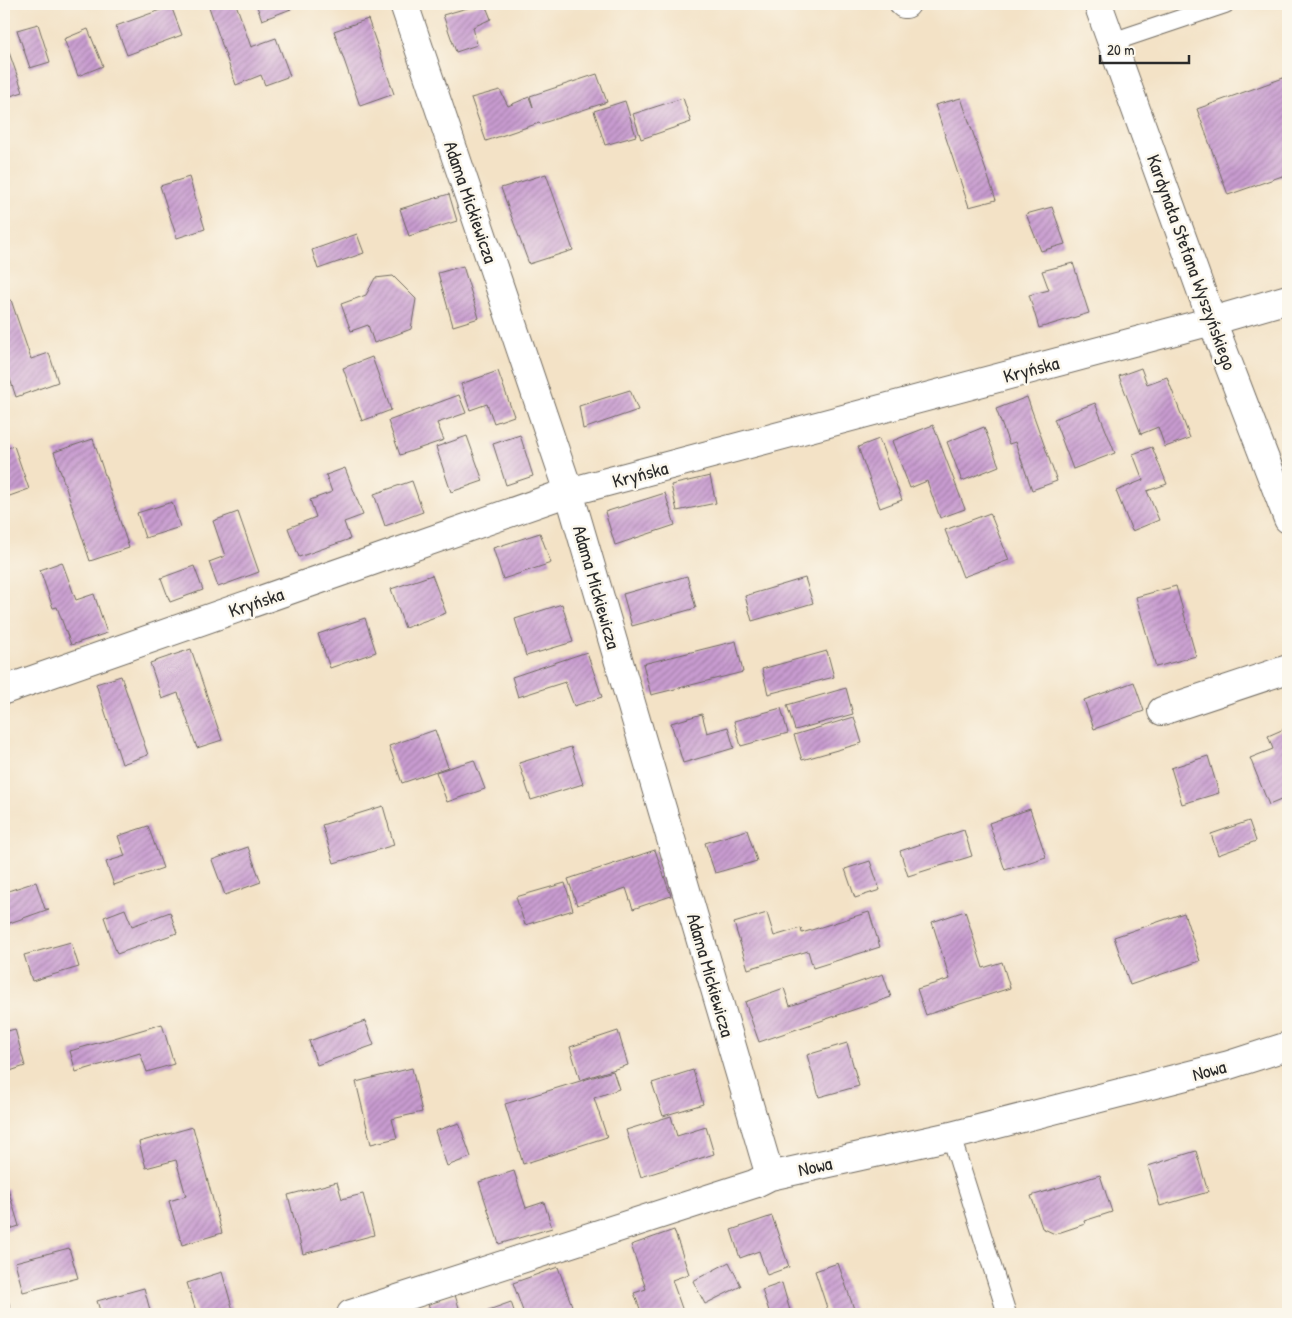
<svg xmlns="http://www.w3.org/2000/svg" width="1292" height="1318" font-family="'Patrick Hand',sans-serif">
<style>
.building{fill:url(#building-hatch)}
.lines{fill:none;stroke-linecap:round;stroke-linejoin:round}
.service-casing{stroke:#716b61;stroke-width:20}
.minor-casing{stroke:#716b61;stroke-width:30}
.service{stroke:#fff;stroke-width:18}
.minor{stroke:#fff;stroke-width:28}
.labels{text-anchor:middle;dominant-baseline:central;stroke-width:5;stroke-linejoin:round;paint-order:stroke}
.street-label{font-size:19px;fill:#2b2b2b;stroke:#fbf7ec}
</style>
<defs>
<pattern id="building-hatch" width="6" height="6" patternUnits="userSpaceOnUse" patternTransform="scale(1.25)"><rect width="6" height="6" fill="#c89bd0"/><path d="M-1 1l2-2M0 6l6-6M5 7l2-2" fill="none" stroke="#a37fa9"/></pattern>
</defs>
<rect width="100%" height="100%" fill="#fbf7ec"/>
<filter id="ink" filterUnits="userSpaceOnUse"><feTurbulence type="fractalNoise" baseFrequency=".02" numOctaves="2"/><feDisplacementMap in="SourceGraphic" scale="10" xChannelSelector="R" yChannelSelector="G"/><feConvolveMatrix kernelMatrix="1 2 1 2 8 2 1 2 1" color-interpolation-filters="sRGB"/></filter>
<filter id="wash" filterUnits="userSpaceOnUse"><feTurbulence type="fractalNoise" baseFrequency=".0096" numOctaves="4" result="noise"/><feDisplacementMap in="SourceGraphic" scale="20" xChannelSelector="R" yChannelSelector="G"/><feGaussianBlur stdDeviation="1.12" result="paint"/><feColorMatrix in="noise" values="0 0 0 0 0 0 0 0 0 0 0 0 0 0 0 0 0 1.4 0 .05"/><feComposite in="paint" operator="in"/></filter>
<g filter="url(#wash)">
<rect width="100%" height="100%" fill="#f3e2c6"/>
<g id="blocks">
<!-- building -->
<path class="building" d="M 208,4 L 236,4 L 251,47 L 276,38 L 290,76 L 265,85 L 261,75 L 236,85 Z
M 256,4 L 289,4 L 291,9 L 262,20 Z
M 481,4 L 485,4 L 491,19 L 473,27 L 477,45 L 456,52 L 443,15 Z
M 171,6 L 182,35 L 127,55 L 116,26 Z
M 368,19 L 394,94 L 360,106 L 334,31 Z
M 38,24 L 50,62 L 30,68 L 17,30 Z
M 88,29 L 103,66 L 78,76 L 64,39 Z
M 4,38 L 23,92 L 4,98 Z
M 597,74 L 607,102 L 540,124 L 539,123 L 486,141 L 471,98 L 500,90 L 508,106 L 529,97 L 533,107 L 530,96 Z
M 1286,77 L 1288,84 L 1288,174 L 1228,195 L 1197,109 Z
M 683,98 L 691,122 L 641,139 L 633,114 Z
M 961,98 L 996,200 L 969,207 L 935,105 Z
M 625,101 L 636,136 L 605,145 L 594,111 Z
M 546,174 L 573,250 L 529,264 L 501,188 Z
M 189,177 L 205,229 L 177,238 L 160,186 Z
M 449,194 L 457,221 L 409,236 L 400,209 Z
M 1052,207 L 1065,244 L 1041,251 L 1026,214 Z
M 357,234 L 364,253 L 318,269 L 312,250 Z
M 1073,263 L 1089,313 L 1039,328 L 1029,295 L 1049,290 L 1042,271 Z
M 463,266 L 479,318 L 453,326 L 438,273 Z
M 393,276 L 416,299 L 411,329 L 374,343 L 368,325 L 351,331 L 341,304 L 366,295 L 375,278 Z
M 11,300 L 31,359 L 49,353 L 58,382 L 16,397 L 4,361 L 4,302 Z
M 372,357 L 391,410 L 362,421 L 343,368 Z
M 1141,368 L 1147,384 L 1167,377 L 1190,438 L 1165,447 L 1158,427 L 1141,434 L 1119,376 Z
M 498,371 L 514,416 L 494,423 L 487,404 L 470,410 L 461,384 Z
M 630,390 L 638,410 L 583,429 L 579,406 Z
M 459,395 L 466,413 L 437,423 L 444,440 L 400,455 L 388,421 Z
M 1027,397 L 1057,481 L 1032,490 L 1015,442 L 1009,444 L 996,409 Z
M 1095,403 L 1115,453 L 1073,469 L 1054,419 Z
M 933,425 L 965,509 L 940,518 L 927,481 L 910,488 L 892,441 Z
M 984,427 L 999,466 L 962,481 L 947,442 Z
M 520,435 L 533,476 L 506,485 L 493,444 Z
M 467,436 L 483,481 L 451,492 L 436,447 Z
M 93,439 L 129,548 L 90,561 L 54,452 Z
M 879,439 L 902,500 L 880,508 L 858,447 Z
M 14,446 L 29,489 L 4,498 L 4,449 Z
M 1152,447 L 1167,484 L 1147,491 L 1159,520 L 1132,531 L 1116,491 L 1143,480 L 1133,454 Z
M 345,468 L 363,515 L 344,522 L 350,539 L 299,557 L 288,528 L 316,517 L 310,500 L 332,492 L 326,475 Z
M 710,476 L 716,503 L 677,511 L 671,485 Z
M 412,481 L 423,512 L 385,526 L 374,494 Z
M 665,493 L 675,525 L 615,545 L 605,512 Z
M 172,502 L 180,527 L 145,538 L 137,513 Z
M 238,512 L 259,572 L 218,587 L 209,562 L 225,556 L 213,521 Z
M 990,513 L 1009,560 L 963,577 L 945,530 Z
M 540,533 L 551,563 L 503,579 L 493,548 Z
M 62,562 L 76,600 L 94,594 L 107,633 L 71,645 L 57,607 L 53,608 L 40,570 Z
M 194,566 L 203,590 L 170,602 L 161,578 Z
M 432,575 L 446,613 L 405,628 L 391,589 Z
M 687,576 L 696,608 L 632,626 L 623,594 Z
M 805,578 L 813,603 L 752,621 L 745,596 Z
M 1176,586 L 1196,656 L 1156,667 L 1136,597 Z
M 562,604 L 573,642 L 526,656 L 515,619 Z
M 365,618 L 376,652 L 330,668 L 318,634 Z
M 736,641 L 743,672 L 651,695 L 643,664 Z
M 191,649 L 222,740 L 197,748 L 178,693 L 162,699 L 150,663 Z
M 827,651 L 834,677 L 768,694 L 762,669 Z
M 587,652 L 602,697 L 574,706 L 565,682 L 518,697 L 512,677 Z
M 121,676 L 148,755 L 122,764 L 96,684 Z
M 1134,682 L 1144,711 L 1094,729 L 1084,700 Z
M 846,688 L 853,714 L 795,730 L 787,705 Z
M 781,708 L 788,733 L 741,746 L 734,721 Z
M 702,714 L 707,733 L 728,727 L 734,748 L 683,763 L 671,723 Z
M 854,717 L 862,743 L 802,760 L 794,735 Z
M 1284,729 L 1288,740 L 1288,797 L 1269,805 L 1250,758 L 1273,749 L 1268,736 Z
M 435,730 L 448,767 L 402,783 L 389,746 Z
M 571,747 L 583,784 L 531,800 L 519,763 Z
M 1208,756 L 1219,793 L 1182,804 L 1171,768 Z
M 474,760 L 485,789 L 447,802 L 436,772 Z
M 383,806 L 394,845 L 334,863 L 322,825 Z
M 1030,809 L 1046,857 L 1005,870 L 989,823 Z
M 1249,821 L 1256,841 L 1218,855 L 1211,834 Z
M 148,826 L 163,868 L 114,885 L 106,862 L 125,856 L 118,836 Z
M 747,830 L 757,861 L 715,873 L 705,843 Z
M 964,830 L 972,856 L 908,876 L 900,851 Z
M 248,847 L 261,882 L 225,895 L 212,860 Z
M 655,850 L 671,896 L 633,909 L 626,888 L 577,905 L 568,879 Z
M 870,861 L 880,890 L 855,898 L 845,869 Z
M 4,879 L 8,891 L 36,882 L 45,909 L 49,909 L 4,925 Z
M 565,883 L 573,910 L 525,925 L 516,897 Z
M 125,909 L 132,926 L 170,912 L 177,933 L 117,954 L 104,917 Z
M 965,911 L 983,968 L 1002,962 L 1010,988 L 926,1015 L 917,989 L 950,979 L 932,922 Z
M 869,912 L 880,947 L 813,968 L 808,951 L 748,969 L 734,923 L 767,913 L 774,936 L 801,928 L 802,933 Z
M 1184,913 L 1200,961 L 1130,985 L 1114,937 Z
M 71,942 L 79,967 L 32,981 L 24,955 Z
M 883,974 L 891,997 L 759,1042 L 745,1002 L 784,988 L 790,1006 Z
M 365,1021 L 374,1045 L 317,1065 L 309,1041 Z
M 162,1024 L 174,1064 L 147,1072 L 140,1053 L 76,1072 L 70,1051 Z
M 15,1029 L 25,1066 L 4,1073 L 4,1032 Z
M 618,1031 L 628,1065 L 580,1080 L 570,1047 Z
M 847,1043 L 859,1086 L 819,1097 L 807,1055 Z
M 412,1068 L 422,1112 L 392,1119 L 397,1138 L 371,1144 L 356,1082 Z
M 693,1070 L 703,1104 L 663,1116 L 652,1083 Z
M 613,1071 L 619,1089 L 594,1098 L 607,1137 L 523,1164 L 505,1104 Z
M 671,1116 L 677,1136 L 706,1127 L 714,1154 L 641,1177 L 626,1130 Z
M 459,1123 L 471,1157 L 447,1166 L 435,1131 Z
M 193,1127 L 222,1233 L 182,1245 L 169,1201 L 186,1196 L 176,1160 L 146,1168 L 139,1142 Z
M 1196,1151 L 1208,1192 L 1160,1206 L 1148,1166 Z
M 514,1171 L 526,1208 L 544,1202 L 552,1228 L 499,1244 L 479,1182 Z
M 1100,1175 L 1112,1212 L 1084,1221 L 1085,1224 L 1055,1234 L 1042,1228 L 1031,1196 Z
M 337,1182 L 342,1199 L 363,1194 L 374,1235 L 303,1254 L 288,1195 Z
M 8,1189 L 19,1226 L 4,1231 L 4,1190 Z
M 772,1216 L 789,1267 L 767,1275 L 759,1251 L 740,1258 L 731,1230 Z
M 674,1230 L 689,1274 L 672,1280 L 684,1314 L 642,1314 L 634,1293 L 646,1289 L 631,1245 Z
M 69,1248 L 78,1278 L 23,1292 L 15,1262 Z
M 729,1262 L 741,1286 L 705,1304 L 693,1281 Z
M 838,1263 L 854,1309 L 837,1314 L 829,1314 L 815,1271 Z
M 558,1267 L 575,1314 L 524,1314 L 513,1283 Z
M 222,1272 L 234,1314 L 197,1314 L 187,1283 Z
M 782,1283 L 791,1314 L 770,1314 L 762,1290 Z
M 4,1286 L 12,1314 L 4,1314 Z
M 144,1288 L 150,1310 L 136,1314 L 101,1314 L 97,1301 Z
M 455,1295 L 461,1314 L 432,1314 L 428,1304 Z
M 511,1302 L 515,1314 L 483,1314 L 483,1312 Z"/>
</g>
</g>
<g filter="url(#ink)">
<use href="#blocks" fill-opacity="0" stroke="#716b61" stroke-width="1"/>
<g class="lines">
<defs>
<path id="service" d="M 1112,42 L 1225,4
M 951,1136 L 1007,1314"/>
<path id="minor" d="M 404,4 L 569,492 L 770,1176
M 904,4 L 906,4
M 1098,4 L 1212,321 L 1288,519
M 4,690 L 569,492 L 1212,321 L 1288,299
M 1162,711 L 1288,669
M 351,1314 L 754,1184 L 770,1176 L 951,1136 L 1229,1065 L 1288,1046"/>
</defs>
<!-- service casing -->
<use href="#service" class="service-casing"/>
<!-- minor casing -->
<use href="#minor" class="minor-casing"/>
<!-- service -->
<use href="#service" class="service"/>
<!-- minor -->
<use href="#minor" class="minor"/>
</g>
</g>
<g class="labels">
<!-- street labels -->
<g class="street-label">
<text transform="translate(471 202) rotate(71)">Adama Mickiewicza</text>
<text transform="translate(1192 262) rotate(70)">Kardynała Stefana Wyszyńskiego</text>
<text transform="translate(1031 369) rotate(-15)">Kryńska</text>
<text transform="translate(640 474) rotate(-15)">Kryńska</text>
<text transform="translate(597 587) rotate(74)">Adama Mickiewicza</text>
<text transform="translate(256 602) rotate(-19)">Kryńska</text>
<text transform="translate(711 975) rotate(74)">Adama Mickiewicza</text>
<text transform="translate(1209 1070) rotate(-15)">Nowa</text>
<text transform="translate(815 1166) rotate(-12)">Nowa</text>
</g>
</g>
<!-- margin -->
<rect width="1292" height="1318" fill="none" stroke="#fbf7ec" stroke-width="20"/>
<!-- scale -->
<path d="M1100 55v8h89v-8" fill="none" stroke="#2b2b2b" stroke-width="2.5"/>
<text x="1107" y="55" font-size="15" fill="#2b2b2b" stroke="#fbf7ec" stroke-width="4" paint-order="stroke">20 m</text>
</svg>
